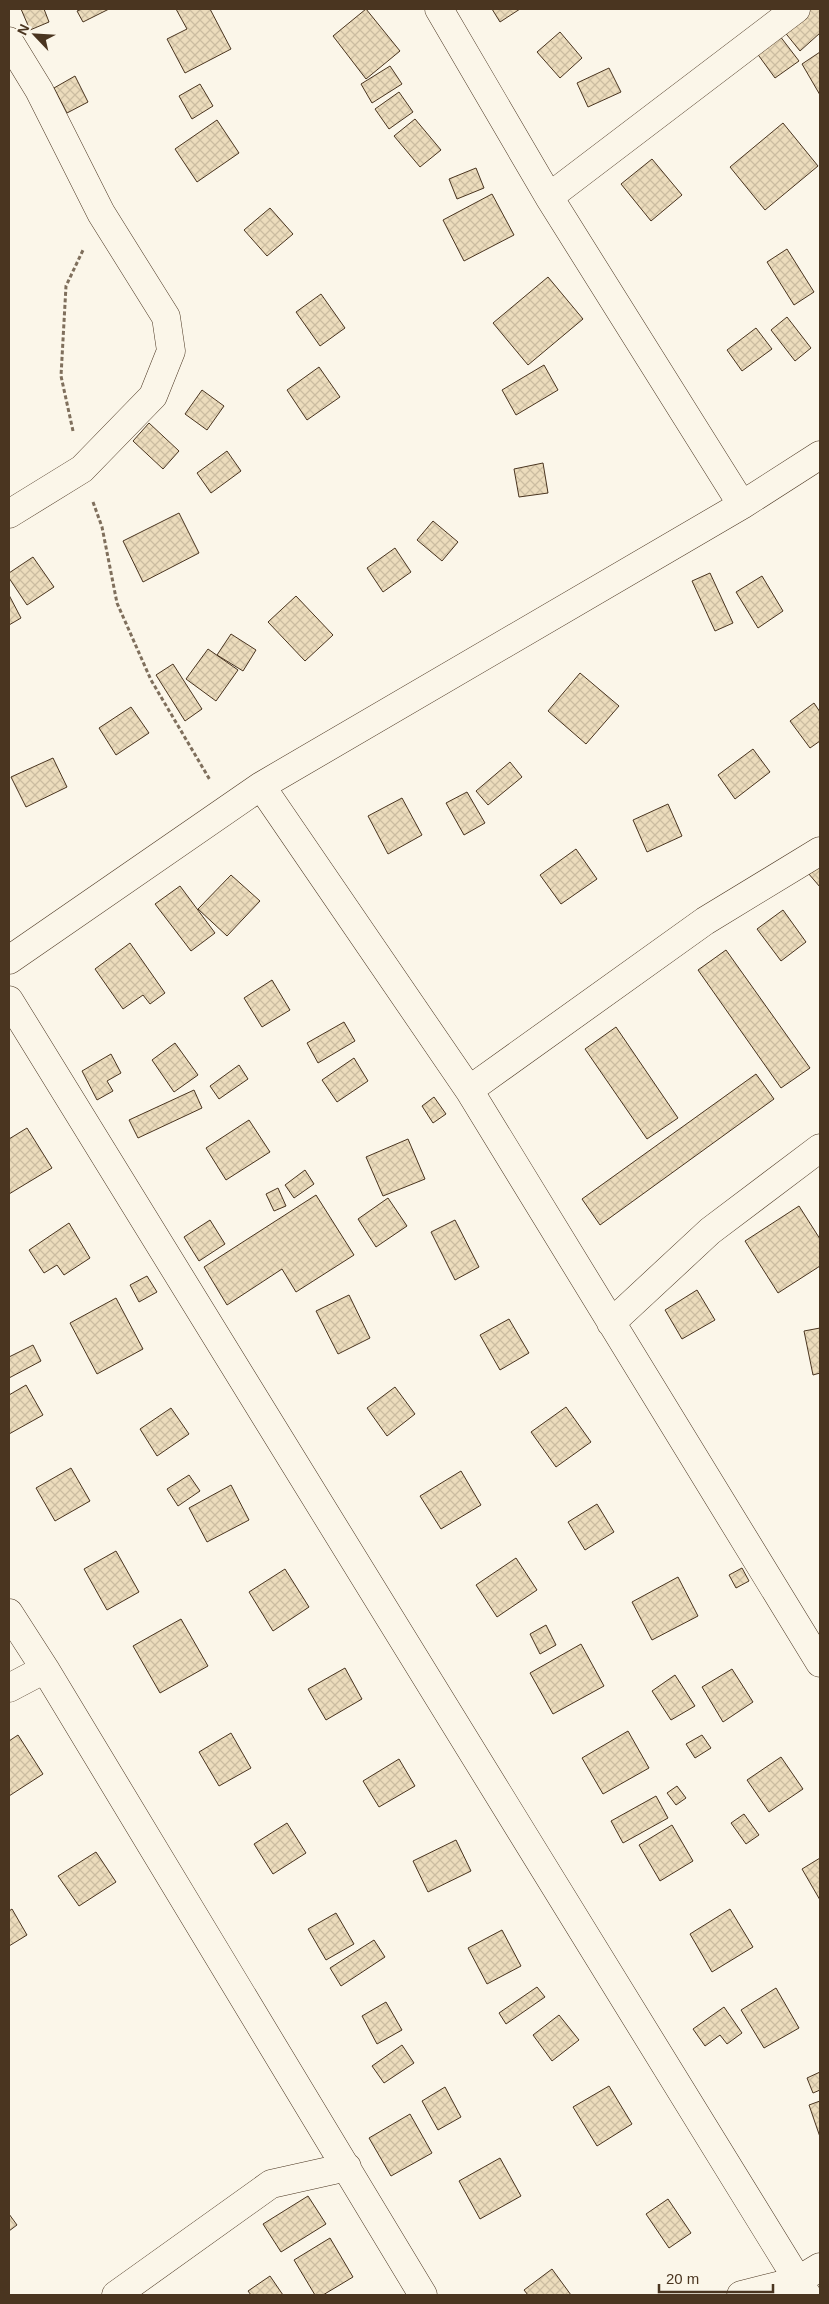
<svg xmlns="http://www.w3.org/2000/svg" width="829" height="2304" font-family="Arial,sans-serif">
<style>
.building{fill:url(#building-cross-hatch);stroke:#4a3520}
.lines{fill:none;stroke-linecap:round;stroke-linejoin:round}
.street-casing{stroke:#4a3520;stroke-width:29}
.path{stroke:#7f6f5c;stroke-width:3;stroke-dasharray:4 2.5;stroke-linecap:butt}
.street{stroke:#fbf6e9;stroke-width:28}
</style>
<defs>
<pattern id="building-cross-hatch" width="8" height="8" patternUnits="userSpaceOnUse" patternTransform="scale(1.25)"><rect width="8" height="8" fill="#ecdcbc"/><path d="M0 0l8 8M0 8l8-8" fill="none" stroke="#ccbda1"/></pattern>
</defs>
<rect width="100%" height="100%" fill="#fbf6e9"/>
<!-- building -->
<path class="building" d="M 21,9 L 44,9 L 49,22 L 30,30 Z
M 82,9 L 109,9 L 83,22 L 77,11 Z
M 176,9 L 210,9 L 231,49 L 185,73 L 167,39 L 187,29 Z
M 366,9 L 400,51 L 366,79 L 333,36 Z
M 492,9 L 520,9 L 500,22 Z
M 807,9 L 820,9 L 820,33 L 800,51 L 783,30 Z
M 773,27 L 799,61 L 775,78 L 751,45 Z
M 560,32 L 582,58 L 560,78 L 537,52 Z
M 820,52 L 820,95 L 802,64 Z
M 390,66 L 402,84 L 372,103 L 361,84 Z
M 609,68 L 621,92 L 588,107 L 577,83 Z
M 75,76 L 88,102 L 67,113 L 54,88 Z
M 200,84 L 213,106 L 192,119 L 179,96 Z
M 399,92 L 413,112 L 389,129 L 375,109 Z
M 415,119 L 441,150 L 420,167 L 394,136 Z
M 217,120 L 239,153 L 197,182 L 175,149 Z
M 783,123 L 818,166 L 765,210 L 730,167 Z
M 652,159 L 682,195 L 651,221 L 621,184 Z
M 476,168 L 484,188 L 457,199 L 449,179 Z
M 492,194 L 514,235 L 464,261 L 443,220 Z
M 270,208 L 293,234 L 267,256 L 244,230 Z
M 787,249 L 814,292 L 794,305 L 767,262 Z
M 548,277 L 583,319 L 528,365 L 493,323 Z
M 321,294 L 345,328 L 320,346 L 296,312 Z
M 787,317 L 811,348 L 795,361 L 771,330 Z
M 756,328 L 772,349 L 742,371 L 727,350 Z
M 544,365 L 558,390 L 516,415 L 502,390 Z
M 319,367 L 340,397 L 307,420 L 287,390 Z
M 202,390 L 224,406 L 207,430 L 185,414 Z
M 149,423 L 179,451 L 163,469 L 133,441 Z
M 227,451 L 241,471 L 211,493 L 197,473 Z
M 543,463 L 548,493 L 519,497 L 514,469 Z
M 179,513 L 199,553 L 143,582 L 123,541 Z
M 433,521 L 458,542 L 442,561 L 417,540 Z
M 395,548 L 411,572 L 383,592 L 367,568 Z
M 33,557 L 54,587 L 27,605 L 9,578 L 9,573 Z
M 710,573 L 733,623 L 715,631 L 692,581 Z
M 762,576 L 783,611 L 758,628 L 736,592 Z
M 9,595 L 21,618 L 9,625 Z
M 296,596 L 333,635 L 305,661 L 268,622 Z
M 231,634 L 256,650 L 243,671 L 217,655 Z
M 208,649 L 238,670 L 216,701 L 186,679 Z
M 173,664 L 202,709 L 185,721 L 156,675 Z
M 580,673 L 619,706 L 586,744 L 548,711 Z
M 814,703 L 820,712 L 820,741 L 810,748 L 790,721 Z
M 131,707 L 149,733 L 116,755 L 99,728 Z
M 753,749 L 770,772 L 735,799 L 718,775 Z
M 53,758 L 67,787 L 26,807 L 11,777 Z
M 510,762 L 522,777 L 488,805 L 476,791 Z
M 467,792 L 485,823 L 464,835 L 446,803 Z
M 402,798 L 422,835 L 388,854 L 368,816 Z
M 668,804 L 682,836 L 647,852 L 633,820 Z
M 576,849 L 597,879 L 561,904 L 540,875 Z
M 820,863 L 820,887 L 808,873 Z
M 231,875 L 260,901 L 227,936 L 198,909 Z
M 180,886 L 215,933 L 191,951 L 155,904 Z
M 783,910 L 806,942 L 781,961 L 757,929 Z
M 130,943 L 165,993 L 150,1004 L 143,995 L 123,1009 L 95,969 Z
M 726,950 L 810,1068 L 781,1088 L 698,970 Z
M 272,980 L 290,1010 L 262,1027 L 244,998 Z
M 344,1022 L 355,1041 L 318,1063 L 307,1043 Z
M 616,1027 L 678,1118 L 647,1139 L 585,1049 Z
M 175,1043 L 198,1075 L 174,1092 L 152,1060 Z
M 111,1054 L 121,1073 L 107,1081 L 113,1091 L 97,1100 L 82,1071 Z
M 354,1058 L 368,1081 L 337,1102 L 322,1080 Z
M 239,1065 L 248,1079 L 219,1099 L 210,1086 Z
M 756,1074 L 774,1099 L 600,1225 L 582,1199 Z
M 194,1090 L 202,1108 L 138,1138 L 129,1120 Z
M 434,1097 L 446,1114 L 433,1123 L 422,1106 Z
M 249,1120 L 270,1152 L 226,1180 L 206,1148 Z
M 27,1128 L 52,1168 L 9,1194 L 9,1139 Z
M 408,1139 L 425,1179 L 383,1196 L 366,1157 Z
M 305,1170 L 314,1184 L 294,1198 L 285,1185 Z
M 278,1188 L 286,1206 L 274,1211 L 266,1194 Z
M 316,1195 L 354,1255 L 296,1292 L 282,1269 L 227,1305 L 204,1267 Z
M 388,1198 L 407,1226 L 376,1247 L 358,1219 Z
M 799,1206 L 820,1239 L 820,1266 L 778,1293 L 745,1241 Z
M 210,1220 L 225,1244 L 199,1261 L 184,1237 Z
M 455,1220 L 479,1267 L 455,1280 L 431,1232 Z
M 69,1223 L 90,1258 L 64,1275 L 57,1265 L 44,1273 L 29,1250 Z
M 147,1276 L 157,1292 L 139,1302 L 130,1285 Z
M 697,1290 L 715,1320 L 682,1339 L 665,1310 Z
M 349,1295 L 370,1338 L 338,1354 L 316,1311 Z
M 116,1298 L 143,1349 L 97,1374 L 70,1323 Z
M 509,1319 L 529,1353 L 500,1370 L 480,1335 Z
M 820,1328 L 820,1373 L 813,1375 L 804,1331 Z
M 33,1345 L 41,1361 L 9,1378 L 9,1357 Z
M 26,1385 L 43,1415 L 9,1434 L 9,1395 Z
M 395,1387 L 415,1414 L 387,1436 L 367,1408 Z
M 566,1407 L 591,1442 L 556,1467 L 531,1432 Z
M 171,1408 L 189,1434 L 157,1456 L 140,1429 Z
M 71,1468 L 90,1501 L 55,1521 L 36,1488 Z
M 461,1471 L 481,1505 L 441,1529 L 420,1496 Z
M 189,1475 L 200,1491 L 178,1506 L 167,1489 Z
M 231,1485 L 249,1520 L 207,1542 L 189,1508 Z
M 597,1504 L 614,1532 L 585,1550 L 568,1522 Z
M 116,1551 L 139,1592 L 107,1610 L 84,1569 Z
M 516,1558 L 537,1590 L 497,1617 L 476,1585 Z
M 742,1568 L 749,1581 L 736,1588 L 729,1575 Z
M 285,1569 L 309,1607 L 273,1631 L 249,1592 Z
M 678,1577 L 698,1616 L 652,1640 L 632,1602 Z
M 181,1619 L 208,1666 L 160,1693 L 133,1646 Z
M 546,1625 L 556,1645 L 540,1654 L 530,1634 Z
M 581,1644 L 604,1686 L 553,1714 L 530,1673 Z
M 345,1668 L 362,1699 L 326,1720 L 308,1689 Z
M 732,1669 L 753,1702 L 723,1722 L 702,1687 Z
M 675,1675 L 695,1706 L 671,1720 L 652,1691 Z
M 628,1731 L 649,1768 L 603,1794 L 582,1758 Z
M 231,1733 L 251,1768 L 219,1786 L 199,1752 Z
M 18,1735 L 43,1774 L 9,1796 L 9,1741 Z
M 702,1735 L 711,1748 L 695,1758 L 686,1744 Z
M 781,1757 L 803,1789 L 769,1812 L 747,1780 Z
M 399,1759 L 415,1786 L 379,1807 L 363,1781 Z
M 677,1786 L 686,1798 L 676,1805 L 667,1793 Z
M 656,1796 L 668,1818 L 623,1843 L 611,1821 Z
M 744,1814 L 759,1835 L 746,1844 L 731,1823 Z
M 287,1823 L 306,1853 L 273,1874 L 254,1844 Z
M 672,1825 L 693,1861 L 660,1881 L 639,1845 Z
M 456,1840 L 471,1871 L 428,1892 L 413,1861 Z
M 96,1852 L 116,1882 L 79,1906 L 58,1876 Z
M 820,1858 L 820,1900 L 802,1869 Z
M 12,1909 L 27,1935 L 9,1946 L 9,1911 Z
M 730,1909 L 753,1947 L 712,1972 L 690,1934 Z
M 336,1913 L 354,1944 L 326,1960 L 308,1929 Z
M 502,1930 L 521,1966 L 487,1984 L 468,1948 Z
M 374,1940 L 385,1957 L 341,1986 L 330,1968 Z
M 537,1987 L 545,1997 L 506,2024 L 499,2013 Z
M 776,1988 L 799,2028 L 764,2048 L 741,2010 Z
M 386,2002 L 402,2030 L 377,2044 L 362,2016 Z
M 724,2007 L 742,2033 L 727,2044 L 720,2035 L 705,2046 L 693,2029 Z
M 559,2015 L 579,2040 L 552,2061 L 533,2035 Z
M 402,2045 L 414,2063 L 384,2083 L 372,2066 Z
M 820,2072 L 820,2090 L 813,2093 L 807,2078 Z
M 609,2086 L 632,2124 L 597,2146 L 573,2107 Z
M 445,2087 L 461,2117 L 438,2130 L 422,2101 Z
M 820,2101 L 820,2137 L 809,2105 Z
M 410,2114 L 432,2153 L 391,2176 L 369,2138 Z
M 500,2158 L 521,2196 L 480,2219 L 459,2181 Z
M 308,2196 L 326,2224 L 281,2252 L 263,2224 Z
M 668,2199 L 691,2233 L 669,2248 L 646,2214 Z
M 9,2214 L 17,2225 L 9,2231 Z
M 330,2238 L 353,2277 L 323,2295 L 315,2295 L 294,2260 Z
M 552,2269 L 571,2295 L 528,2295 L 524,2290 Z
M 270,2276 L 283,2295 L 251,2295 L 248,2291 Z"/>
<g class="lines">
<defs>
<path id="street" d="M 439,9 L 549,197 L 742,505
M 9,41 L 39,90 L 101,213 L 166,317 L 171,351 L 153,396 L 82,469 L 9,514
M 549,197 L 796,9
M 261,786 L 469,1090 L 820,1663
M 9,960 L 261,786 L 742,505 L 820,455
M 9,1000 L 807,2295
M 469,1090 L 705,921 L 820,851
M 611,1323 L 710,1231 L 820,1148
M 9,1613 L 45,1669 L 423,2295
M 9,1688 L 45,1669
M 116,2295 L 271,2184 L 347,2167
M 741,2295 L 797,2281 L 820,2267"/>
</defs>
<!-- street casing -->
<use href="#street" class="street-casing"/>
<!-- path -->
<path class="path" d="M 73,431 L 61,376 L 66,286 L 84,248
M 93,502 L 102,527 L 117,603 L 151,680 L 210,780"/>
<!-- street -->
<use href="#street" class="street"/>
</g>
<!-- border -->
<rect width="829" height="2304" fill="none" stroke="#4a3520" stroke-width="20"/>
<!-- north arrow -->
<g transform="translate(35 35) rotate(295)" stroke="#fbf6e9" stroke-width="4" paint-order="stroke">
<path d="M0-4L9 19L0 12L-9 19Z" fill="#4a3520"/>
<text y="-8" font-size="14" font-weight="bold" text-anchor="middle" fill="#4a3520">N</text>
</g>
<!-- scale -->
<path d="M659 2284v8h114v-8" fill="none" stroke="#4a3520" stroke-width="2.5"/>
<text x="666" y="2284" font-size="15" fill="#4a3520" stroke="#fbf6e9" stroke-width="4" paint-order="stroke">20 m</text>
</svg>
